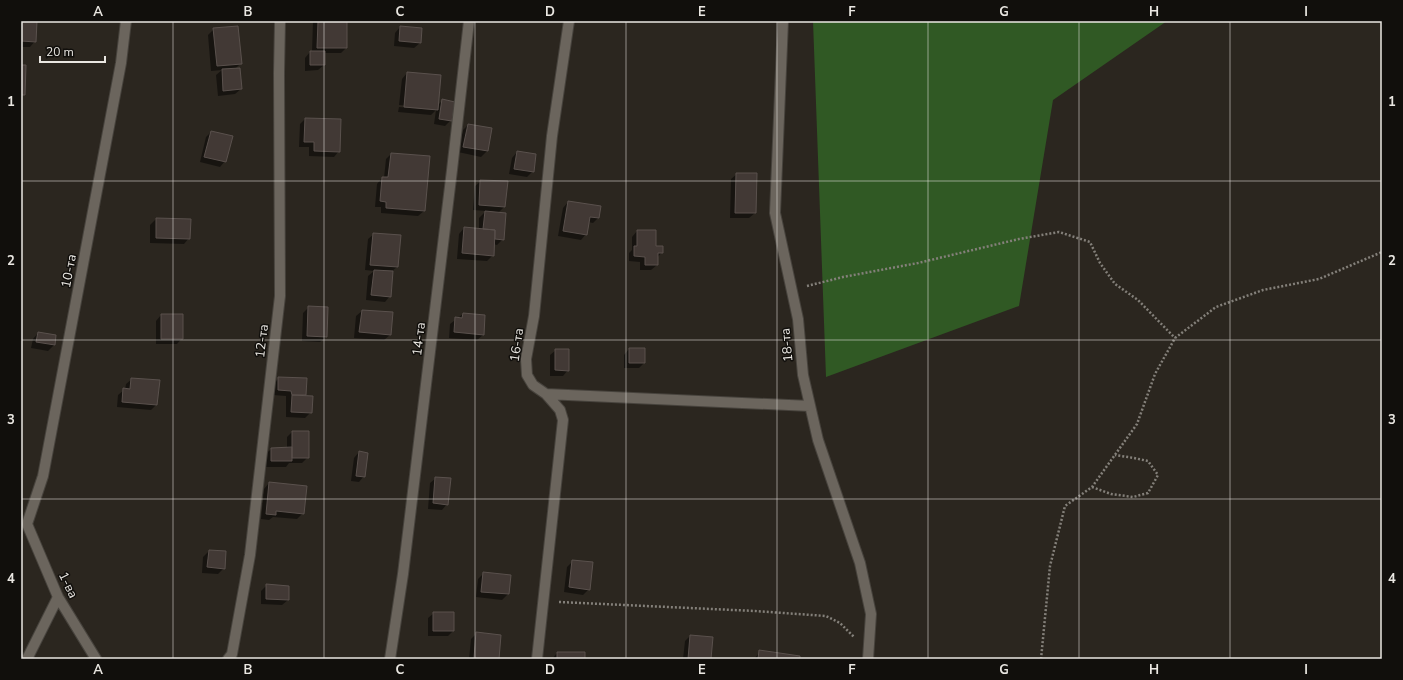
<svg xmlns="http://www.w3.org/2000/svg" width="1403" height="680" font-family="'Nunito Sans',sans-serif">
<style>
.forest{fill:#305924}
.shadow{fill:#0007}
.building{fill:#423935;stroke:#5a514d}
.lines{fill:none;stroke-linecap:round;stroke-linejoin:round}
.minor-casing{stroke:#47433d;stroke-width:12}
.path{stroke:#84807a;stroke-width:2.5;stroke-dasharray:2 2;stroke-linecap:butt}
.minor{stroke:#6b655d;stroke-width:10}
.grid{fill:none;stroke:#eae7e2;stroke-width:1;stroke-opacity:0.55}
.labels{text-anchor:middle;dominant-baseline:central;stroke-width:3;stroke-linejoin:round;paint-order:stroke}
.street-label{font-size:13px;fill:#eae7e2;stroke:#110f0c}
.neatline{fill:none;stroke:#eae7e2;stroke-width:1.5}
.grid-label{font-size:13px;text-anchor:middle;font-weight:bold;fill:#eae7e2}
</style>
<rect width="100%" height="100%" fill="#2b261f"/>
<!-- forest -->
<path class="forest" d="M 813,21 L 1167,21 L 1053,100 L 1019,306 L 826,377 Z"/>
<!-- shadow -->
<path class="shadow" d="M 21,21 L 36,21 L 35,41 L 30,47 L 21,47 Z
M 313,21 L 346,21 L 346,48 L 341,53 L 324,53 L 324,65 L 318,70 L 305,71 L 305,58 L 310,52 L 312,52 Z
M 400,27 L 420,43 L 414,48 L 394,46 L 395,33 Z
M 214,29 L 241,63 L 235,69 L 241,89 L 235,94 L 218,96 L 216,75 L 222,70 L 211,71 L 208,35 Z
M 407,73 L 437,106 L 442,101 L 451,120 L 445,126 L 434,124 L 436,110 L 431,115 L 398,112 L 399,107 L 433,110 L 433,108 L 399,105 L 402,79 Z
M 305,119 L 339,151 L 334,157 L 309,156 L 309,147 L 299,147 L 300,124 Z
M 468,125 L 491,129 L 487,151 L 481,157 L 458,152 L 463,130 Z
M 211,132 L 225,161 L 220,167 L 200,162 L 206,137 Z
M 517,152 L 533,171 L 527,177 L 509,174 L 512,158 Z
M 391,154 L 424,211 L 418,216 L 381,213 L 381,207 L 375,207 L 377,184 L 382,178 L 384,178 L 386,159 Z
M 737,174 L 755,213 L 749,218 L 730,218 L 731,179 Z
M 481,181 L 504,207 L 498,213 L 503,239 L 497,245 L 493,244 L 493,255 L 487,261 L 457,259 L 459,234 L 464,228 L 479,230 L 479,218 L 486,211 L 473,210 L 475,186 Z
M 568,202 L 599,217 L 593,223 L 588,222 L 586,234 L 581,240 L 558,236 L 563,208 Z
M 156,219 L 190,220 L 189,238 L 184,244 L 150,243 L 150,225 Z
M 637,231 L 655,248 L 662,252 L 657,258 L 657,265 L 651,270 L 640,270 L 640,262 L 629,261 L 629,253 L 632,250 L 632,237 Z
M 374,234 L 397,267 L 392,271 L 390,296 L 385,302 L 366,300 L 368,276 L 374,271 L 365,270 L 368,239 Z
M 309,307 L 326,337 L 320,342 L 302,341 L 303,313 Z
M 362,311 L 390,335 L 384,340 L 354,338 L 356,316 Z
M 463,314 L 483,335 L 477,340 L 449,338 L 450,324 Z
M 161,315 L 182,338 L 177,344 L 156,344 L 156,321 Z
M 38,333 L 55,336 L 54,345 L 48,351 L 31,348 L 33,339 Z
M 629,349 L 644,363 L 639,368 L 624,368 L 624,355 Z
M 556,350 L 568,370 L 563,376 L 550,376 L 550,355 Z
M 279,378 L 306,379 L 305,396 L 311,412 L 305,418 L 286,417 L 286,396 L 273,395 L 273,384 Z
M 132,379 L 156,405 L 151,410 L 117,407 L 118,395 L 124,390 L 125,390 L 126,384 Z
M 292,432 L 308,457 L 302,463 L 289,463 L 286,467 L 266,467 L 266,454 L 271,449 L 287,448 L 287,437 Z
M 359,452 L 364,476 L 359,482 L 351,481 L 354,458 Z
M 436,478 L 447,504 L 442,510 L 428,509 L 430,483 Z
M 269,483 L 303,513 L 297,519 L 273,517 L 269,520 L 261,519 L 264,489 Z
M 209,551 L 224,568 L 218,574 L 202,573 L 203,557 Z
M 573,561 L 589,589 L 583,595 L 564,592 L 567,567 Z
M 484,573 L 510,576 L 508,594 L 502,600 L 476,597 L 478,579 Z
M 267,585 L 288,600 L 282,605 L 261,604 L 261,591 Z
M 434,613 L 453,631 L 448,636 L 428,636 L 428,618 Z
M 477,633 L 500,636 L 498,659 L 469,659 L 471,639 Z
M 690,636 L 710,659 L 683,659 L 685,641 Z
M 760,652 L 799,659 L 754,659 Z
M 557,653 L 584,659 L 552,659 Z"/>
<!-- building -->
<path class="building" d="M 21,21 L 37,21 L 36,42 L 21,41 Z
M 318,21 L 347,21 L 347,48 L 317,48 Z
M 238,26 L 242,64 L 217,66 L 213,28 Z
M 400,26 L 422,28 L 421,43 L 399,41 Z
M 310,51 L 325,51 L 325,65 L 310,65 Z
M 21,65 L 26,65 L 25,95 L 21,95 Z
M 240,68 L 242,89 L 223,91 L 222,69 Z
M 407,72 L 441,75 L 438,110 L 404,107 Z
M 442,99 L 455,102 L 452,121 L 439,119 Z
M 305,118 L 341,119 L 340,152 L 314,151 L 314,142 L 304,142 Z
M 468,124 L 492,128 L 488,151 L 463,147 Z
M 211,131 L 233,136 L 226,162 L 204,157 Z
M 517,151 L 536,154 L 534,172 L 514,169 Z
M 391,153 L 430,156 L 425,211 L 386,208 L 386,202 L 380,201 L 382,177 L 388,177 Z
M 736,173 L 757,173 L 756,213 L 735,213 Z
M 480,180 L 508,181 L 505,207 L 479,205 Z
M 568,201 L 601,206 L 599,218 L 590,217 L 587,235 L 563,231 Z
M 485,211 L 506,213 L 504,240 L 495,239 L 495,230 L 483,229 Z
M 156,218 L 191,219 L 190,239 L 156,238 Z
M 464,227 L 495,230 L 494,256 L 462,253 Z
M 637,230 L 656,230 L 656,246 L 663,246 L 663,253 L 658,253 L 658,265 L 645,265 L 645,257 L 634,256 L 634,246 L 637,246 Z
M 373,233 L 401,235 L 398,267 L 370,265 Z
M 374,270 L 393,271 L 391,297 L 371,295 Z
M 308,306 L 328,307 L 327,337 L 307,336 Z
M 362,310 L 393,312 L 391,335 L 359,332 Z
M 463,313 L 485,315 L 484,335 L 454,332 L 455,317 L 462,318 Z
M 161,314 L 183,314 L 183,339 L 161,339 Z
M 38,332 L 56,335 L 55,345 L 36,342 Z
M 629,348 L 645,348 L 645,363 L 629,363 Z
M 555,349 L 569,349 L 569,371 L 555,370 Z
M 278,377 L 307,378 L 306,395 L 292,395 L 291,391 L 278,390 Z
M 131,378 L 160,380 L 157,405 L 122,402 L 123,388 L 130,389 Z
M 292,395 L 313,396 L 312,413 L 291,412 Z
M 292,431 L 309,431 L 309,458 L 292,458 Z
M 292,447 L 292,461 L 271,461 L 271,448 Z
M 359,451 L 368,453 L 365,477 L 356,476 Z
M 435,477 L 451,478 L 448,505 L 433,503 Z
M 269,482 L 307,486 L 304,514 L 276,511 L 276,515 L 266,514 Z
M 209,550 L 226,551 L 225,569 L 207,567 Z
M 572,560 L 593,562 L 590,590 L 569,587 Z
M 483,572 L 511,575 L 509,594 L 481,592 Z
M 266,584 L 289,586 L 289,600 L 266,599 Z
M 433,612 L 454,612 L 454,631 L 433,631 Z
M 476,632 L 501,635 L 499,659 L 474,658 Z
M 690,635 L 713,637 L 711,659 L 688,659 Z
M 759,650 L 800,656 L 800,659 L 758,659 Z
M 557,652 L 585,652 L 585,659 L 557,659 Z"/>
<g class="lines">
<defs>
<path id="minor" d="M 783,21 L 775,213 L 798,319 L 803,375 L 818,440 L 860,563 L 871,614 L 868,659
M 546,394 L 810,406
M 27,524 L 43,476 L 121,63 L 126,21
M 27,524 L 58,597 L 96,659
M 27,659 L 58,597
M 228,659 L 232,654 L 250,555 L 280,296 L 279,73 L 280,21
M 390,659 L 403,574 L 452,170 L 469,21
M 537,659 L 563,420 L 560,410 L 546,394 L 533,385 L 527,375 L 526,359 L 534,316 L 552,136 L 569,21"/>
</defs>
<!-- minor casing -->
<use href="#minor" class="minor-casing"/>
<!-- path -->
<path class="path" d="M 807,286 L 843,277 L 918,263 L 1019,239 L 1059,232 L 1090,242 L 1100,263 L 1115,284 L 1138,300 L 1175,338
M 1092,487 L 1111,494 L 1133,497 L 1148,493 L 1158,475 L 1148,461 L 1134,458 L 1115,455
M 559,602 L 755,611 L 826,616 L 840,623 L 854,637
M 1041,659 L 1050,566 L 1065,506 L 1092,487 L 1137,424 L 1155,374 L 1175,338 L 1216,307 L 1263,290 L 1319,279 L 1382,252"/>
<!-- minor -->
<use href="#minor" class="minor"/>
</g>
<!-- grid -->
<path class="grid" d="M 173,21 L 173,659M 324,21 L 324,659M 475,21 L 475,659M 626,21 L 626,659M 777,21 L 777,659M 928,21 L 928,659M 1079,21 L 1079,659M 1230,21 L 1230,659M 21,181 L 1382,181M 21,340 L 1382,340M 21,499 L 1382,499"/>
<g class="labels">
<!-- street labels -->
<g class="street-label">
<text transform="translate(69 271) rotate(-79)">10-та</text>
<text transform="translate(419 339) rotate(-83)">14-та</text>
<text transform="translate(262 341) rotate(-83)">12-та</text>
<text transform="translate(517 345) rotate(-82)">16-та</text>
<text transform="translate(787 345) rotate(-95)">18-та</text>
<text transform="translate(68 585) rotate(64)">1-ва</text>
</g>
</g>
<!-- border -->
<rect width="1403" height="680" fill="none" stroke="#110f0c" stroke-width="44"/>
<!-- scale -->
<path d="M40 56v6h65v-6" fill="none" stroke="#eae7e2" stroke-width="2"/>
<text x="46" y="56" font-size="12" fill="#eae7e2" stroke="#110f0c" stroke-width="3" paint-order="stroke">20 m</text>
<rect x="22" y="22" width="1359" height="636" class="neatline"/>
<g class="grid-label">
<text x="98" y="16">A</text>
<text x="248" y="16">B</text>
<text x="400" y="16">C</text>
<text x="550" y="16">D</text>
<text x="702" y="16">E</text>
<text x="852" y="16">F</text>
<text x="1004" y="16">G</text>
<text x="1154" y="16">H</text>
<text x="1306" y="16">I</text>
<text x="11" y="106">1</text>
<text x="1392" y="106">1</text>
<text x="11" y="265">2</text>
<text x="1392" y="265">2</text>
<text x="11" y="424">3</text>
<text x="1392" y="424">3</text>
<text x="11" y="583">4</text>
<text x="1392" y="583">4</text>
<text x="98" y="674">A</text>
<text x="248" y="674">B</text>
<text x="400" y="674">C</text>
<text x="550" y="674">D</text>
<text x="702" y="674">E</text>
<text x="852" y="674">F</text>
<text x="1004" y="674">G</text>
<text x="1154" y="674">H</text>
<text x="1306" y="674">I</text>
</g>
</svg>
